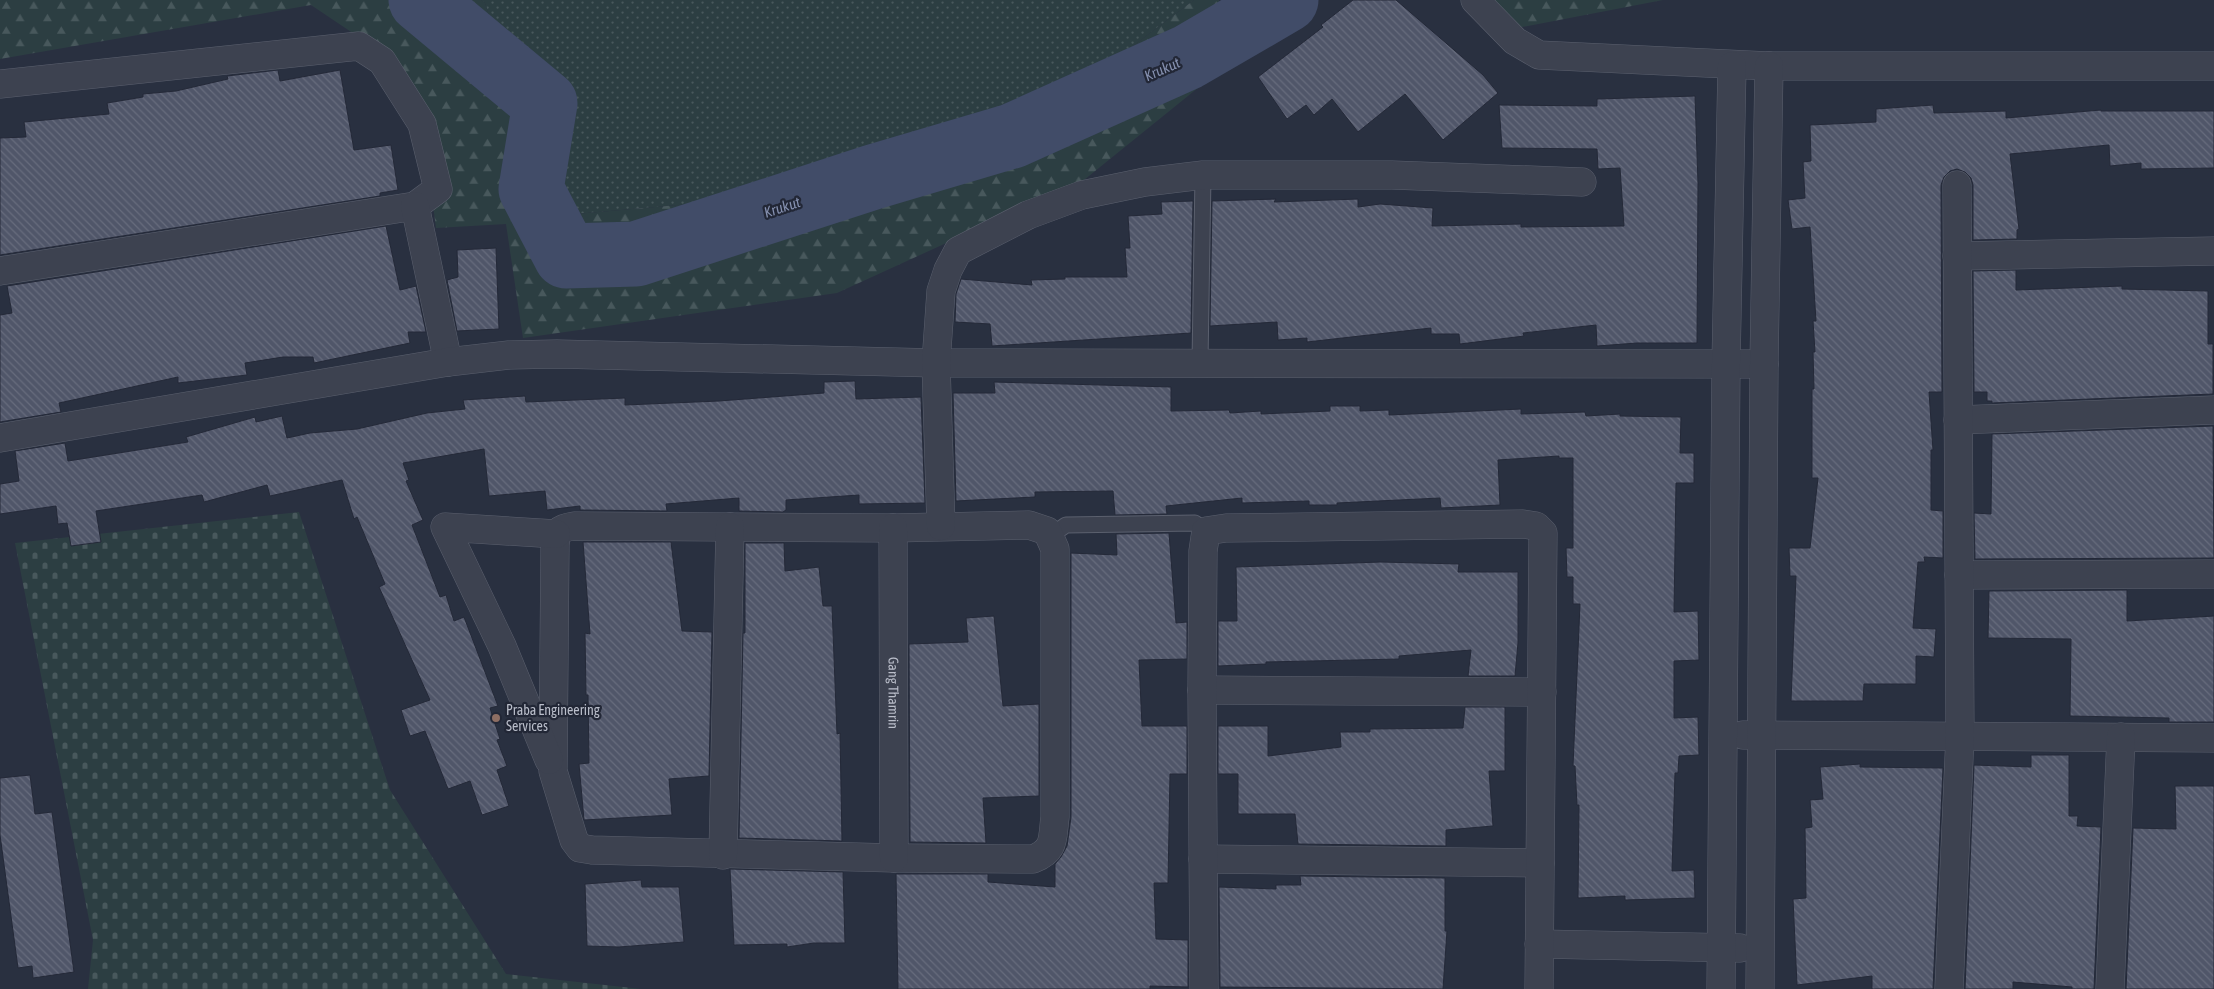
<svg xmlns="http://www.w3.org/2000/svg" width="2214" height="989" font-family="'Asap Condensed',sans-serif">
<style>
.grass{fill:url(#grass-dots)}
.forest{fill:url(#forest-firs)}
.cemetery{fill:url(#cemetery-stones)}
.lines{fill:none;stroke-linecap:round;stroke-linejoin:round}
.river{stroke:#414c68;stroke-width:65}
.building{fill:url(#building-back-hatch);stroke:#242938}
.lane-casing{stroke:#5b606e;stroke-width:17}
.street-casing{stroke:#5b606e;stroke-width:29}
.lane{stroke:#3d4250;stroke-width:15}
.street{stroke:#3d4250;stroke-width:28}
.education-dot{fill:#8d6e63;stroke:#222736;stroke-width:2}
.labels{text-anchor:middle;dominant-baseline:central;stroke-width:4.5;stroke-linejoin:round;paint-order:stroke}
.street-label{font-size:14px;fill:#babeca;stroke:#222736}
.poi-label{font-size:14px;fill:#babeca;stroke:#222736;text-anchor:start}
.water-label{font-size:15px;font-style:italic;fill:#8590af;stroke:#222736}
</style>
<defs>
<pattern id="grass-dots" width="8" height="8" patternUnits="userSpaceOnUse" patternTransform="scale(1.25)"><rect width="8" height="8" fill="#2c3e42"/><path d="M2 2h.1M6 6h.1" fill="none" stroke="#48585c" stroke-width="1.8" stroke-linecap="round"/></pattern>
<pattern id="forest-firs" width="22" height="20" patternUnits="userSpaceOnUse" patternTransform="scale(1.25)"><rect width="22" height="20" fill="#2c3e42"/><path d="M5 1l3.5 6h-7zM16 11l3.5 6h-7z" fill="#48585c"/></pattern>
<pattern id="cemetery-stones" width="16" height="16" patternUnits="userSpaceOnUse" patternTransform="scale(1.25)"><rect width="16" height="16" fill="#2c3e42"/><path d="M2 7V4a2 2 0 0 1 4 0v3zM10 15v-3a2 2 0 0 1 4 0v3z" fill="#48585c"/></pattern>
<pattern id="building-back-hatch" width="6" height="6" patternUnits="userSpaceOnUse" patternTransform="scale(1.25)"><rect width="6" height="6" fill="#505669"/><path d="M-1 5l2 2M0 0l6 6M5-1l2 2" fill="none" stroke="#676c7d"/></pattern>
</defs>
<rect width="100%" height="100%" fill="#293040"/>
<!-- grass -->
<path class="grass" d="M 481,0 L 1194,0 L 1085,82 L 701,203 L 552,216 L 485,3 Z"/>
<!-- forest -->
<path class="forest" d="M 0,0 L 481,0 L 485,3 L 553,216 L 701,203 L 1085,82 L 1194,0 L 1219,0 L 1230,62 L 1084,180 L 837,293 L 523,338 L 506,224 L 436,228 L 423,127 L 387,56 L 311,5 L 0,59 Z
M 1492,0 L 1663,0 L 1517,28 Z"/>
<!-- cemetery -->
<path class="cemetery" d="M 299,512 L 390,790 L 506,974 L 641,989 L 88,989 L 93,940 L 15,543 Z"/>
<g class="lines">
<!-- river -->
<path class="river" d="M 421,0 L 545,103 L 531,189 L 566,256 L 636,254 L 873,177 L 1012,136 L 1188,57 L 1286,0"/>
</g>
<!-- building -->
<path class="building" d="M 1353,0 L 1396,0 L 1483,75 L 1498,93 L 1443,140 L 1405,94 L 1358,132 L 1332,99 L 1314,115 L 1306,105 L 1287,119 L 1258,77 L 1323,27 L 1321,25 Z
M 278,70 L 280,81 L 340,70 L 354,150 L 391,145 L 398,190 L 380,193 L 380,196 L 0,255 L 0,138 L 26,137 L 24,122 L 109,114 L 107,103 L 143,97 L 143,94 L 176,91 L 228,79 L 227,76 Z
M 1695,96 L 1698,183 L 1697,343 L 1637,343 L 1597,346 L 1596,325 L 1523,333 L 1524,336 L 1460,344 L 1459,334 L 1431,334 L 1431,328 L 1307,342 L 1307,338 L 1278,340 L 1277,322 L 1210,326 L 1212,201 L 1276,199 L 1274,202 L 1358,199 L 1358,207 L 1380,204 L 1433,208 L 1432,226 L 1521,224 L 1521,227 L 1624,226 L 1620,168 L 1598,169 L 1597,149 L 1502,148 L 1499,105 L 1597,106 L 1597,99 Z
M 1933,105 L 1934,113 L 2006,111 L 2006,118 L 2101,110 L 2101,111 L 2214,111 L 2214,168 L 2141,169 L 2141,163 L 2110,166 L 2109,145 L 2010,154 L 2019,229 L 2017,230 L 2017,239 L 1973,240 L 1973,185 L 1971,178 L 1965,172 L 1957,169 L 1950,171 L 1944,177 L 1941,185 L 1942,392 L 1929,392 L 1933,450 L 1931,450 L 1931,510 L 1943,511 L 1943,558 L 1924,557 L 1925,562 L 1918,562 L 1913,628 L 1936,629 L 1934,657 L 1916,656 L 1916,684 L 1864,684 L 1863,701 L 1791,701 L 1796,576 L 1790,576 L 1789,548 L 1810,548 L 1818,478 L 1812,478 L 1812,389 L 1814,389 L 1813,352 L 1815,352 L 1813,321 L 1816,321 L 1810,227 L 1792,229 L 1788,200 L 1805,198 L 1803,162 L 1811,161 L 1810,125 L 1876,122 L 1876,109 Z
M 1193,201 L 1191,333 L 992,346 L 990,324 L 955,322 L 956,294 L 961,279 L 1032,285 L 1031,280 L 1065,279 L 1065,277 L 1127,277 L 1125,248 L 1130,248 L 1128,216 L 1162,214 L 1161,202 Z
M 386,226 L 400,290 L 416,286 L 426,332 L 408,332 L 410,343 L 314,363 L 313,357 L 283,357 L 245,363 L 247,375 L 178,383 L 178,377 L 59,403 L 61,412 L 0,422 L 0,315 L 12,313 L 7,286 Z
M 496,248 L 499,329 L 457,331 L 447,280 L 458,277 L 457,250 Z
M 2016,270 L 2016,290 L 2122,286 L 2122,289 L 2208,291 L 2208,344 L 2213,344 L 2213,394 L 1992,403 L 1992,401 L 1987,401 L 1987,392 L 1974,392 L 1973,271 Z
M 855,381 L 856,399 L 921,397 L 925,503 L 859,504 L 859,495 L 786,500 L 786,510 L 783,512 L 739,511 L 739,498 L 666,504 L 667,511 L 580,510 L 580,506 L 547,510 L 545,491 L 489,496 L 484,449 L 403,463 L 409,480 L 406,481 L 423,520 L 412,525 L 440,597 L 446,595 L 454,621 L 464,617 L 498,706 L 490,708 L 500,739 L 497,740 L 507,766 L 497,770 L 509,806 L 482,815 L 470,781 L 448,789 L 425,731 L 410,736 L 401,710 L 430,700 L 379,587 L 385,584 L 357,517 L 354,519 L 342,480 L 270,496 L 267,485 L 204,502 L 202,495 L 96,511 L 101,542 L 71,546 L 67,523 L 58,524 L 56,506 L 0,514 L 0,484 L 19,481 L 15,451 L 65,443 L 68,461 L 188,442 L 186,437 L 255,417 L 256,422 L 282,416 L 287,438 L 310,433 L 357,429 L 427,413 L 465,409 L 463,400 L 525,396 L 526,402 L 625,398 L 625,405 L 719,401 L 824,393 L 824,382 Z
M 994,382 L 1171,387 L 1171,411 L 1229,410 L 1230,413 L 1261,411 L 1261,414 L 1330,411 L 1330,406 L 1360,406 L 1360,411 L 1389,410 L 1389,415 L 1521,409 L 1521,414 L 1585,412 L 1586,416 L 1620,414 L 1620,416 L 1681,417 L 1680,453 L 1694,453 L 1694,483 L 1676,483 L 1674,612 L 1698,611 L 1699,660 L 1674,661 L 1674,718 L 1698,717 L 1699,755 L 1679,756 L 1678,773 L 1675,773 L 1672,871 L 1694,870 L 1695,898 L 1625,900 L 1625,896 L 1578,898 L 1579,805 L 1577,805 L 1575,766 L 1573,766 L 1580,604 L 1573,604 L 1573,577 L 1567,577 L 1566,548 L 1573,548 L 1573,458 L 1559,458 L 1559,456 L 1498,460 L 1500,505 L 1441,508 L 1440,498 L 1337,503 L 1337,505 L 1309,505 L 1309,501 L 1242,503 L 1242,498 L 1166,506 L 1167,514 L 1115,515 L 1113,491 L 1035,492 L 1035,497 L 956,501 L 953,393 L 995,393 Z
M 2213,426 L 2214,558 L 1975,559 L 1974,513 L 1991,514 L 1992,434 Z
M 1169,533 L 1176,623 L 1187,622 L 1187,659 L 1139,660 L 1142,726 L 1187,726 L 1187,774 L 1170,774 L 1168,883 L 1154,883 L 1156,939 L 1188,940 L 1188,987 L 1150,986 L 1150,989 L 898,989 L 896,874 L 988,874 L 988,882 L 1055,887 L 1055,864 L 1061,857 L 1067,846 L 1071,817 L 1071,553 L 1117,555 L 1116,534 Z
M 583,542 L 671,542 L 682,631 L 712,632 L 709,776 L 669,779 L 672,815 L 584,820 L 579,764 L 589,763 L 588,695 L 586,695 L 585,633 L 590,634 Z
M 745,543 L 784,543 L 785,571 L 819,567 L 823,606 L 832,606 L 837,734 L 840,733 L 842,841 L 739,838 L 743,633 L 745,633 Z
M 1381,562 L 1459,564 L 1458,572 L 1518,572 L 1518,643 L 1515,676 L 1468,676 L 1471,650 L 1399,656 L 1399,659 L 1266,662 L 1266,664 L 1218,666 L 1218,621 L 1237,621 L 1236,567 Z
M 2127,590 L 2127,621 L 2214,616 L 2214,722 L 2169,722 L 2169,718 L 2070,716 L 2071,639 L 1988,638 L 1989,591 Z
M 994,616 L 1003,706 L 1039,704 L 1039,796 L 983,798 L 986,843 L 910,842 L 909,644 L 968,642 L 966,618 Z
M 1465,707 L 1505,707 L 1505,771 L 1489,771 L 1493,826 L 1446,830 L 1446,846 L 1298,844 L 1295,814 L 1238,814 L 1238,774 L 1218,774 L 1218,726 L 1268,726 L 1268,756 L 1341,747 L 1340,732 L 1370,732 L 1370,729 L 1463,728 Z
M 2031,755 L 2069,755 L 2069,816 L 2078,816 L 2077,826 L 2101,827 L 2094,989 L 2072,989 L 2072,987 L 2013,982 L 2013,989 L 1965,989 L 1974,765 L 2031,767 Z
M 1860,764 L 1860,767 L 1943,768 L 1933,989 L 1872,989 L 1872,976 L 1797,985 L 1793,899 L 1806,898 L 1805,828 L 1812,827 L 1810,800 L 1823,799 L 1820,767 Z
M 30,775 L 35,814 L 52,812 L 74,972 L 33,978 L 32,966 L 18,968 L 0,835 L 0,778 Z
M 2175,786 L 2214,786 L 2214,989 L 2126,989 L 2133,828 L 2176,829 Z
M 730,869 L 843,872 L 845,943 L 814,943 L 787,947 L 787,944 L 734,945 Z
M 1300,876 L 1445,878 L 1445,931 L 1447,931 L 1443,989 L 1220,987 L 1219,887 L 1276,889 L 1276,885 L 1301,885 Z
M 641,880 L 642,887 L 679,887 L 684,942 L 619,947 L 587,946 L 585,884 Z"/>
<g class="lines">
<defs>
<path id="lane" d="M 1200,363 L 1203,175
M 1050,536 L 1066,525 L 1195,523 L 1206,531"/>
<g id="street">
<path d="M 1475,0 L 1515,41 L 1539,55 L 1769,66 L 2214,66"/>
<path d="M 0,84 L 359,46 L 382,61 L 422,124 L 438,189 L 415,206 L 0,271"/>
<path d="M 415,206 L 448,362"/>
<path d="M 1957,256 L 2214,251"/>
<path d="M 1958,420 L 2214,410"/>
<path d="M 0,438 L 448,362 L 509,355 L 557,354 L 936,363 L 1764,364"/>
<path d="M 1029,525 L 1047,531 L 1055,549 L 1055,817 C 1052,838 1056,850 1033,859 L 894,858 L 592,850 L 580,848 L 574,840 L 553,771 L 555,545 C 556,531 560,528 574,526 L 893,528 Z"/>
<path d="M 941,526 L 936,363 L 941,291 L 948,270 L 958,251 L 1028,215 L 1082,195 L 1145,182 L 1203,175 L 1392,175 L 1582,182"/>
<path id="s1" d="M 893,528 L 894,858"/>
<path d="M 1959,575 L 2214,574"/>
<path d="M 1202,690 L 1542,692"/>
<path d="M 1743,735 L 2214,738"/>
<path d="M 549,760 L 502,646 L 445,527 L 556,534"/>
<path d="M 723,855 L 730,527"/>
<path d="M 1203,859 L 1540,863"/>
<path d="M 1539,944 L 1740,948"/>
<path d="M 1204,989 L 1202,690 L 1203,551 L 1206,531 L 1226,528 L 1523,524 L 1536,526 L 1543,533 L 1539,989"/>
<path d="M 1721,989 L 1726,364 L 1732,66"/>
<path d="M 1760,989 L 1764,364 L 1769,66"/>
<path d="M 1949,989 L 1960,735 L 1957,185"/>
<path d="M 2110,989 L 2121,737"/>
</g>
</defs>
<!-- lane casing -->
<use href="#lane" class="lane-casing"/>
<!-- street casing -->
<use href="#street" class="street-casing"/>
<!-- lane -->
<use href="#lane" class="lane"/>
<!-- street -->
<use href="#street" class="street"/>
</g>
<!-- markers -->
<circle class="education-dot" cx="496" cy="718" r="5"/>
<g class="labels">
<!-- street labels -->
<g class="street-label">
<text stroke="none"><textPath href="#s1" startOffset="165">Gang Thamrin</textPath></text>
</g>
<!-- poi labels -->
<g class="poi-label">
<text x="506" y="710">Praba Engineering<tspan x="506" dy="16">Services</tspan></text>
</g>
<!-- water labels -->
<g class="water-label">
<text transform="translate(1162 69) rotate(-24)">Krukut</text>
<text transform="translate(782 207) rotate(-18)">Krukut</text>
</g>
</g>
</svg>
